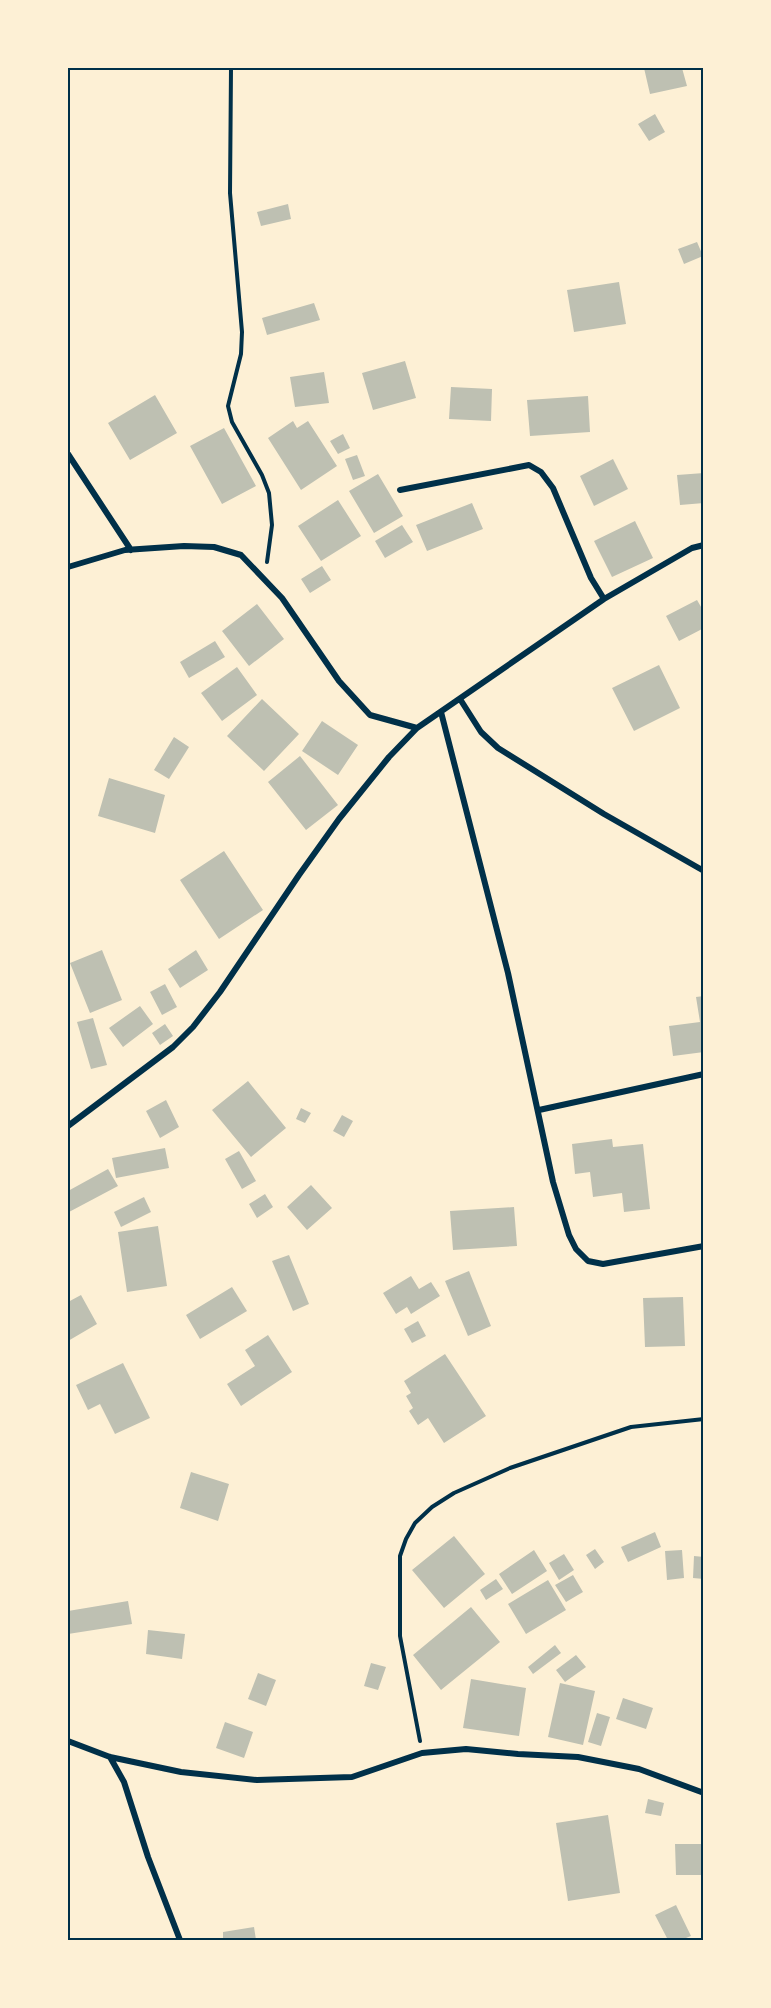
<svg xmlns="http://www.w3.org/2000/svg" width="771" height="2008" font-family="'Golos Text',sans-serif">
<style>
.building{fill:#bec0b2}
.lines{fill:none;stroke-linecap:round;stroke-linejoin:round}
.path{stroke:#003049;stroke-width:4}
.minor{stroke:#003049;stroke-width:6}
.neatline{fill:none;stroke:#003049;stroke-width:2}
</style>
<rect width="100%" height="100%" fill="#fdf0d5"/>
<!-- building -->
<path class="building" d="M 644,68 L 682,68 L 687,86 L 650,94 Z
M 655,114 L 665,132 L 649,141 L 638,124 Z
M 288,204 L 291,219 L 261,226 L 257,212 Z
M 697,242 L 703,256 L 684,264 L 678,249 Z
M 619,282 L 626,324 L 574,332 L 567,290 Z
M 314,303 L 320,320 L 267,335 L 262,318 Z
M 405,361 L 416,398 L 373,410 L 362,373 Z
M 324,372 L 329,403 L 295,407 L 290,377 Z
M 451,387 L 492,389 L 491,421 L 449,419 Z
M 155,395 L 177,433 L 130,460 L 108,423 Z
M 588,396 L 590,432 L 530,436 L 527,400 Z
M 293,421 L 297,428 L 308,421 L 337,466 L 301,490 L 268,438 Z
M 224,428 L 256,486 L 222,504 L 190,446 Z
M 343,434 L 350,448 L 338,454 L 330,441 Z
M 357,455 L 365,476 L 353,480 L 345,459 Z
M 613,459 L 628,489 L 594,506 L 580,476 Z
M 704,473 L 704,503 L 680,505 L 677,475 Z
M 378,474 L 403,516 L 374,533 L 349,491 Z
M 338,500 L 361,536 L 321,561 L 298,526 Z
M 472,503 L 483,529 L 427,551 L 416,525 Z
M 635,521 L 653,558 L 612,577 L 594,541 Z
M 402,525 L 413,542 L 385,558 L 375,541 Z
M 322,566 L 331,580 L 310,593 L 301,579 Z
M 697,600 L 704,612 L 704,628 L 679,641 L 666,616 Z
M 257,604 L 284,639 L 249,666 L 222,631 Z
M 215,641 L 225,657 L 189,678 L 180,662 Z
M 659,665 L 680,708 L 634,731 L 612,688 Z
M 237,667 L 257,695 L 222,721 L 201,693 Z
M 262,699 L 299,734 L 264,771 L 227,736 Z
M 322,721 L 358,745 L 338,775 L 302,751 Z
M 174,737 L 189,747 L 169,779 L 154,770 Z
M 300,756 L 338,805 L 306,830 L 268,782 Z
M 109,778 L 165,795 L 155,833 L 98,816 Z
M 224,851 L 263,910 L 219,939 L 180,880 Z
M 102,950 L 122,1000 L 90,1013 L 70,963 Z
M 196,950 L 208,970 L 180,988 L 168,969 Z
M 165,984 L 177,1007 L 162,1015 L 150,992 Z
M 704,996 L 704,1052 L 673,1056 L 669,1026 L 700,1022 L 696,997 Z
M 140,1006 L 153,1024 L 123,1047 L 109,1028 Z
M 93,1018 L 107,1065 L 91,1069 L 77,1022 Z
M 165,1024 L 173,1036 L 160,1045 L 152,1033 Z
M 248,1081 L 286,1128 L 251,1157 L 212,1110 Z
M 166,1100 L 179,1127 L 160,1138 L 146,1111 Z
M 301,1108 L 311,1113 L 305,1123 L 296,1119 Z
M 342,1115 L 353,1121 L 344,1137 L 333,1131 Z
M 612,1139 L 613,1147 L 643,1144 L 650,1209 L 624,1212 L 622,1193 L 593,1197 L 590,1172 L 575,1174 L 572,1144 Z
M 165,1148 L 169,1168 L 116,1178 L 112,1158 Z
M 239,1151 L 256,1181 L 242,1189 L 225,1159 Z
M 108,1169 L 118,1186 L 69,1212 L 68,1191 Z
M 311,1185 L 332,1208 L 307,1230 L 287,1207 Z
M 265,1194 L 273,1207 L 257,1218 L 249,1204 Z
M 144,1197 L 151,1212 L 121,1227 L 114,1212 Z
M 514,1207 L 517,1246 L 453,1250 L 450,1211 Z
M 158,1226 L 167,1286 L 127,1292 L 118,1232 Z
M 289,1255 L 309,1304 L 293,1311 L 272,1261 Z
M 469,1271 L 491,1326 L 468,1336 L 445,1281 Z
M 411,1276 L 419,1289 L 431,1282 L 440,1296 L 411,1314 L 407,1307 L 396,1314 L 383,1293 Z
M 232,1287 L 247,1311 L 200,1339 L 186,1315 Z
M 81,1295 L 97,1324 L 68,1341 L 68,1302 Z
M 683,1297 L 685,1346 L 645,1347 L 643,1298 Z
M 418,1321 L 426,1336 L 412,1343 L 404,1329 Z
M 268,1335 L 292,1372 L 241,1406 L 227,1384 L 255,1366 L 245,1350 Z
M 445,1354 L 486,1416 L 444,1443 L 428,1418 L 418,1425 L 409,1411 L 413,1408 L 406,1396 L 411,1393 L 404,1381 Z
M 123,1363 L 150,1418 L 115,1434 L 100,1404 L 88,1410 L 76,1385 Z
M 191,1472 L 229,1484 L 218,1521 L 180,1508 Z
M 655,1532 L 661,1547 L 628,1562 L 621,1547 Z
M 454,1536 L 485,1574 L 444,1608 L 412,1570 Z
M 595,1549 L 604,1562 L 595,1569 L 586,1555 Z
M 534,1550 L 547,1571 L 512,1594 L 499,1574 Z
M 682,1550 L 684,1578 L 667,1580 L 665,1551 Z
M 564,1554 L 574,1570 L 559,1580 L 549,1563 Z
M 694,1556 L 704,1557 L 704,1579 L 693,1578 Z
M 573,1575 L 583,1592 L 566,1602 L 555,1585 Z
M 496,1579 L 503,1589 L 486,1600 L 480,1590 Z
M 548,1580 L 566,1610 L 526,1634 L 508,1604 Z
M 128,1601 L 132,1624 L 68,1634 L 68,1611 Z
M 471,1607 L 500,1642 L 441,1690 L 413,1655 Z
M 148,1630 L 185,1634 L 182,1659 L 146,1654 Z
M 555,1645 L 561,1653 L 533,1674 L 528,1667 Z
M 576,1655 L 586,1667 L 565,1682 L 556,1670 Z
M 371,1663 L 386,1667 L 378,1690 L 364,1686 Z
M 258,1673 L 276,1680 L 266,1706 L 248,1699 Z
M 471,1679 L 526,1688 L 519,1736 L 463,1728 Z
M 560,1683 L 595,1691 L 583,1745 L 548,1737 Z
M 623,1698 L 653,1708 L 646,1729 L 616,1719 Z
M 597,1713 L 610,1717 L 601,1746 L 588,1742 Z
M 225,1722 L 253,1732 L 244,1758 L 216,1748 Z
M 648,1799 L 664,1803 L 661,1816 L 645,1813 Z
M 608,1815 L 620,1893 L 568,1901 L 556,1823 Z
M 675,1844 L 704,1844 L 704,1875 L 676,1875 Z
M 676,1905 L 691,1936 L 681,1940 L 668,1940 L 655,1915 Z
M 254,1927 L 256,1940 L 217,1940 L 223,1938 L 223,1932 Z"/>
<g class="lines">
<!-- path -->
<path class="path" d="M 231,68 L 230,193 L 242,332 L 241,354 L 228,406 L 232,422 L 262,475 L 269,493 L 272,525 L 267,562
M 420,1741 L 400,1636 L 400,1556 L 406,1539 L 415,1523 L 432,1507 L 454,1493 L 510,1468 L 631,1427 L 704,1419"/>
<!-- minor -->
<path class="minor" d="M 68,454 L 131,550
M 400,490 L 529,465 L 541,472 L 553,488 L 591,578 L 604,599
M 68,567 L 125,550 L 184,546 L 214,547 L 241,555 L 282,598 L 339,681 L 370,715 L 417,728
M 460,699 L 481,732 L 498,748 L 604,814 L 704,871
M 441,712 L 508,973 L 553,1182 L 569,1235 L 576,1249 L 588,1261 L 603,1264 L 704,1246
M 539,1110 L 704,1074
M 68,1126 L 173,1047 L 193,1027 L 220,992 L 299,875 L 339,819 L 389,757 L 417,728 L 604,599 L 692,548 L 704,545
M 68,1741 L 110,1757 L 181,1772 L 257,1780 L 352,1777 L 422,1753 L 466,1749 L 518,1754 L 578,1757 L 639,1769 L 704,1793
M 110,1757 L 124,1782 L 148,1857 L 180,1940"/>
</g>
<!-- border -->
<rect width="771" height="2008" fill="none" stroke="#fdf0d5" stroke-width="138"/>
<rect x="69" y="69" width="633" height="1870" class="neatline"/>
</svg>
